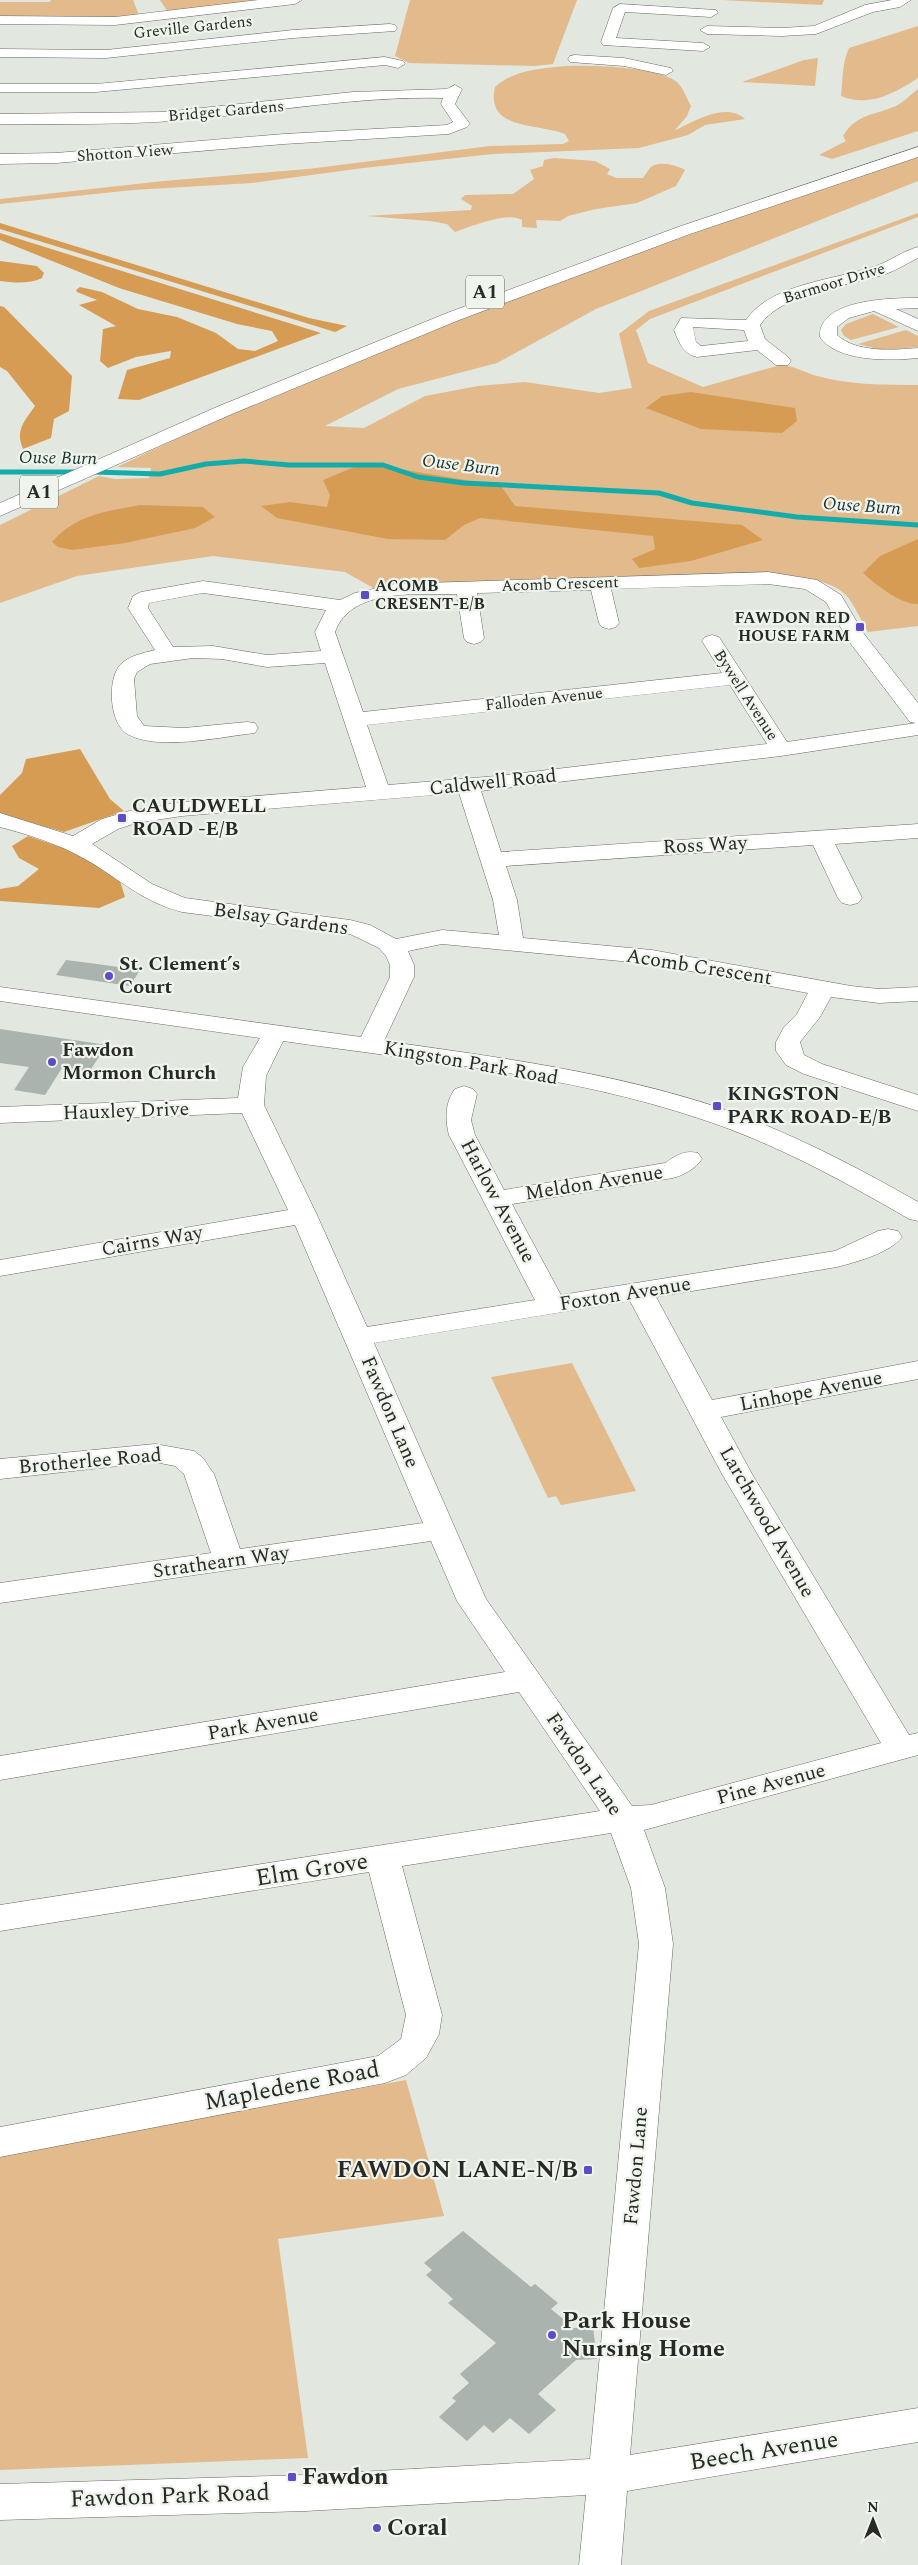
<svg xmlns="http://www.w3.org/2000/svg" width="918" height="2565" font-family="Spectral,serif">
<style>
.green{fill:#e2ba8c}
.forest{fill:#d79c54}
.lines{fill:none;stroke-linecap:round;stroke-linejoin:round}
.stream{stroke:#12adaa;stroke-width:5}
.building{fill:#abb3ae}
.minor-casing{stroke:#666a63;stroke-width:1}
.highway-casing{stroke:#666a63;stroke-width:1}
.minor{fill:#fff;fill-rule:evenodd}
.highway{fill:#fff;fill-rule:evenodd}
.poi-dot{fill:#5d4cc5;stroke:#eff4ec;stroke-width:2}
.labels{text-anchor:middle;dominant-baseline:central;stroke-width:4.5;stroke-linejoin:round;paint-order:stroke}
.far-street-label{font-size:16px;fill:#282a27;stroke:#eff4ec}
.far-poi-label{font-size:16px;font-weight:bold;fill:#282a27;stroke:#eff4ec;text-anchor:start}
.far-water-label{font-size:18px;font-style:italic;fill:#1a3130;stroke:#eff4ec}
.shield{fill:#eff4ec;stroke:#646762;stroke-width:1}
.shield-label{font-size:19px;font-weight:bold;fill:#282a27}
.street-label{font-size:20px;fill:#282a27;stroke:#eff4ec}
.poi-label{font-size:20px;font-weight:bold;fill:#282a27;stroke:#eff4ec;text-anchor:start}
.near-street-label{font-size:24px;fill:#282a27;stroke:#eff4ec}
.near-poi-label{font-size:24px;font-weight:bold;fill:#282a27;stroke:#eff4ec;text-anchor:start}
</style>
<rect width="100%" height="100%" fill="#e2e7df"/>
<!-- green -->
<path class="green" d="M 51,0 L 133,0 L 139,15 L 125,17 L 0,17 L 0,2 L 50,2 Z
M 160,0 L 262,0 L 168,12 Z
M 410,0 L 577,0 L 553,64 L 535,66 L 409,63 L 395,56 Z
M 721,0 L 824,0 L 822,5 Z
M 918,26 L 918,78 C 895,93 869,108 841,96 C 843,79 842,63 849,48 Z
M 818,58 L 815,86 L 742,82 L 804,60 Z
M 567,66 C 593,65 652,67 674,80 C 683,85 686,98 691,106 L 687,116 L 675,130 C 694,122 725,101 745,119 L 705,125 L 688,135 L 639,148 L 493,154 L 363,168 L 252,183 L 133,190 L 0,204 L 0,199 L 164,181 L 308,169 L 490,146 L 563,144 L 569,141 L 565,134 C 539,123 485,131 495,87 C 513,70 543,68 567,66 Z
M 918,89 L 918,131 L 832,159 L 819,155 L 846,141 L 843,136 C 856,114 875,115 896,106 C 904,102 911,94 918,89 Z
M 918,157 L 918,181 L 596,309 L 497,363 L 398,389 L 325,426 L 364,428 L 425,396 L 478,386 L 525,382 L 599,393 L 632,388 L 619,334 L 649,311 L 918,213 L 918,217 L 650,319 L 636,330 L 648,363 L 703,387 L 780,365 C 794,366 804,372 817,376 C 850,385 884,385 918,385 L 918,626 L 868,632 C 861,621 855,605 846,595 C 829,577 781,575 758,573 L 375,589 L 345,572 L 213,556 L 77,576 L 0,603 L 0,525 L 99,476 L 115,479 L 149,478 L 151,468 L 117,467 C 375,343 647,247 918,157 Z
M 554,158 L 595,161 L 610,169 L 607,174 L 616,178 L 643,178 C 646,175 647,171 650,168 C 657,160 677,165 685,170 L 676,186 L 637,203 L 596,209 L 568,216 L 560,221 L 536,220 L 537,228 L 522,227 L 522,220 C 508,211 470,227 455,232 L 447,224 L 430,221 L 366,216 L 471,210 L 472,206 L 461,199 L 465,195 L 513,194 L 534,179 L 530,170 L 543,166 L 544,160 Z
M 873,314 L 899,327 L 851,340 L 844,336 L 841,330 L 846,324 Z
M 906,330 L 918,336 L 918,347 L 882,350 L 858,344 Z
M 572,1363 L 636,1491 L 561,1505 L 556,1496 L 548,1498 L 491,1377 Z
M 406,2080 L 444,2216 L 278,2239 L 308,2458 L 0,2470 L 0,2155 Z"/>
<!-- forest -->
<path class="forest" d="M 0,223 L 309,318 L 347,326 L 335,332 L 0,229 Z
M 0,233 L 321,333 L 139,400 L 118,399 L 127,370 L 170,358 L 171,351 L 136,357 L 108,368 L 100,361 L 103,329 L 116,326 L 79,305 L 97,300 L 77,292 L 76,290 L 80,287 L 102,292 L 138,309 L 177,317 L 216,333 L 238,349 L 255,351 L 278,341 L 272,331 L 237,324 L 119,288 L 0,240 Z
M 0,261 L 37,266 L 44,273 L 42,278 C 30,284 14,283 0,281 Z
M 0,306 L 4,307 L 72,376 L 69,411 L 54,419 L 51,438 L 23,449 C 15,430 24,422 35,406 L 7,371 L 0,367 Z
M 691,392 L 795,408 L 797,421 L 782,433 L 701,429 L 646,408 L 662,396 Z
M 364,463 L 501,486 L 515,506 L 742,525 L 763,540 L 691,561 L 639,568 L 632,559 L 655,549 L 653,536 L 480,518 L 464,525 L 445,540 L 388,539 L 277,518 L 261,506 L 290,502 L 327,507 L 330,495 L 323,480 Z
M 140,505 L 203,507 L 215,517 L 195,528 L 125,543 L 72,550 L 58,547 L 52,542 C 75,515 107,511 140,505 Z
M 918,539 L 918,604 C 901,605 875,584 863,573 L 880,556 Z
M 80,749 L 110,799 L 124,811 L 64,832 L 0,814 L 0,795 L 22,773 L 26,759 Z
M 28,836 L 87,856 L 120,881 L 125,897 L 99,908 L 0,901 L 0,889 L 18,886 L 39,869 L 19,858 L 12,846 Z"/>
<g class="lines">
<!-- stream -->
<path class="stream" d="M 0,472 L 79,472
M 94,472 L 160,474 L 206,464 L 244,461 L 289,465 L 383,465 L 418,477 L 464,483 L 659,493 L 692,503 L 797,517 L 918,525"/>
</g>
<!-- building -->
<path class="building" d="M 66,960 L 97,964 L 140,970 L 130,986 L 56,975 Z
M 0,1029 L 107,1045 L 89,1072 L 62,1068 L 45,1095 L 14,1090 L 29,1067 L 0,1063 Z
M 463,2231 L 531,2287 L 535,2284 L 558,2303 L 551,2309 L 574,2328 L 593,2327 L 597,2359 L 576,2360 L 538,2394 L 556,2410 L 529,2434 L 510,2418 L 493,2433 L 484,2425 L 467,2441 L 439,2417 L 456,2401 L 452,2398 L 469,2383 L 460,2374 L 496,2343 L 448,2303 L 453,2299 L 426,2275 L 432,2270 L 424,2263 Z"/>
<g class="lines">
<defs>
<path id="minor" d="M 259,0 L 302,0 L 295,4 L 115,25 L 0,24 L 0,16 L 115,17 Z
M 892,0 L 911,0 L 900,7 L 873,12 L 816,34 L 782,36 L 707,34 L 700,30 L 707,26 L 782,28 L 814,26 L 865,5 Z
M 620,4 L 716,10 L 718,13 L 711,17 L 625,12 L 616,38 L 703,43 L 710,47 L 703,51 L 603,45 L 601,42 L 613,8 Z
M 390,24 L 395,25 L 397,28 L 395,31 L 293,38 L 106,58 L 0,57 L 0,49 L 106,50 L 293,30 Z
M 575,55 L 624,58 L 671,68 L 673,71 L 666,75 L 624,66 L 570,62 L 568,59 L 570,56 Z
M 385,57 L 403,61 L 405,64 L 398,68 L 385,65 L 96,92 L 0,92 L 0,84 L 96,84 Z
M 455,85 L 462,89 L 455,104 L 470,124 L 467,127 L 449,134 L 284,144 L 56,163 L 0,164 L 0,154 L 56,153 L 284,134 L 447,125 L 453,122 L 441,104 L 443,98 C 357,96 272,112 186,120 C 124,125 62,124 0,124 L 0,114 L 164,112 L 353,92 L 447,89 Z
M 918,247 L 918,258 C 906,264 895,271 883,275 C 846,286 782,293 760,325 L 765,339 L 788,357 L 791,361 L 788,365 L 776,365 L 757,350 L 697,357 C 683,354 679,342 674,330 L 681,318 L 746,320 C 771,283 836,280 876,266 C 890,261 903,251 918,247 ZM 693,327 L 744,330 L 748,341 L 701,346 L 696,342 Z
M 918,298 L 918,308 L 896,309 L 918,319 L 918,331 L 874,311 L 849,318 L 837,327 L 837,335 C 856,353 894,350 918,348 L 918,358 C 890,361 837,362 820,337 C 818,299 891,298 918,298 Z
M 768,572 L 817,580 L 841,595 L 864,634 L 918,703 L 918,735 L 781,756 L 481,791 L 501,852 L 918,824 L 918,838 L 835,844 L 862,898 L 858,903 L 850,905 L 842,903 L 838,898 L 813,845 L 506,866 L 517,900 L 523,938 L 652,950 L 851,986 L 879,989 L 918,987 L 918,1001 L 879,1003 L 831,997 L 820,1017 L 800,1042 L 804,1055 L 822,1064 L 918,1095 L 918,1111 L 804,1074 L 786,1065 L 776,1051 L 776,1042 L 784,1027 L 797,1014 L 808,993 L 652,964 L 442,944 L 408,951 L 414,965 L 414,977 L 384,1041 C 497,1057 612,1072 720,1108 C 790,1132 855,1166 918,1202 L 918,1221 L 909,1219 C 842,1180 774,1143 701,1119 C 567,1074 422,1061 283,1041 L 266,1076 L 264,1105 L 317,1215 L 367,1327 L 535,1300 L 449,1135 C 445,1120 445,1102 455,1089 L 464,1086 L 473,1089 L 477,1094 L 471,1120 L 475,1135 L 504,1190 L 665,1163 C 677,1155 684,1150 698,1153 L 702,1159 C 695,1169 684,1175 673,1178 L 512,1204 L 561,1295 L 835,1251 L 878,1231 L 888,1229 L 898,1231 L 902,1237 C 890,1253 856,1262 837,1267 L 656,1297 L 712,1400 L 918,1361 L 918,1379 L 721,1417 L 752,1474 L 909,1735 L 918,1733 L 918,1755 L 644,1830 L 665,1888 L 673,1944 L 630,2455 L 918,2408 L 918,2442 L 627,2491 L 621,2565 L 579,2565 L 586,2495 L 306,2511 L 0,2520 L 0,2484 L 306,2475 L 590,2459 L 639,1944 L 631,1888 L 611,1833 L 402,1866 L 442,2015 L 439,2034 L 426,2058 L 406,2075 L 385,2083 L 0,2157 L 0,2127 L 378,2056 L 401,2039 L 406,2015 L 369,1872 L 0,1931 L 0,1905 L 600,1811 L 519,1692 L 0,1780 L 0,1756 L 505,1672 L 457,1601 L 431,1541 L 0,1603 L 0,1583 L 211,1553 L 184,1474 L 175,1466 L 155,1462 L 0,1479 L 0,1459 L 155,1444 L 194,1451 L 203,1458 L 214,1474 L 240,1549 L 423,1523 L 295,1225 L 0,1276 L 0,1260 L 288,1210 L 242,1113 L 0,1123 L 0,1107 L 238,1098 L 243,1067 L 260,1038 L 0,1001 L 0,987 L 361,1037 L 390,977 L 390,965 L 386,956 L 379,948 L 350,934 L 182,912 C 142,902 120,879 85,859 C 59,844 30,835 0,827 L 0,813 L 73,836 L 102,819 L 133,810 L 182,802 L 366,787 L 325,663 L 267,667 L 222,659 L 193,658 L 150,664 L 137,672 L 134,679 L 137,716 L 144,726 L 184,728 L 247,722 L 255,723 L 258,728 L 255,733 L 247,734 C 215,738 159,750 129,735 C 109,725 107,680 120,665 C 128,656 143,653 155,650 L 128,608 L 133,596 L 141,592 L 203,581 L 340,600 L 355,593 L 395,584 ZM 768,584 L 805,589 L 826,602 L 848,640 L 910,722 L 916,723 L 787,742 L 719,637 L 712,635 L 705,637 L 702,641 L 722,673 L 363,712 L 335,632 C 351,587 419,595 457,594 L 464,638 L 467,642 L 474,644 L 481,642 L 484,638 L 477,593 L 591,590 L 599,623 L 602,627 L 609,629 L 616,627 L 619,623 L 611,589 ZM 203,593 L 326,610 L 315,632 L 321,651 L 267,655 L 213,646 L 173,647 L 148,608 L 149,603 ZM 730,685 L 767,744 L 497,776 L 388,785 L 367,725 ZM 459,793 L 493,900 L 499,935 L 442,930 L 396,939 L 370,925 L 350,920 L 185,898 L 152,884 L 92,844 L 118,829 L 136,823 L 182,816 ZM 630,1301 L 722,1474 L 881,1743 L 651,1805 L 632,1806 L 486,1599 L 374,1343 Z"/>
<path id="highway" d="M 918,147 L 918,157 L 690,234 L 459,320 L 232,414 L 0,516 L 0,503 L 219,406 L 447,313 L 678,227 Z"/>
</defs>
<!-- minor casing -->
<use href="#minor" class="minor-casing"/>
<!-- highway casing -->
<use href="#highway" class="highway-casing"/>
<!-- minor -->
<use href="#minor" class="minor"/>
<!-- highway -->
<use href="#highway" class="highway"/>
</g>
<!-- markers -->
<g class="poi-dot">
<rect x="360" y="590" width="10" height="10" rx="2.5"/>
<rect x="855" y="622" width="10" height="10" rx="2.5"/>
<rect x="117" y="813" width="10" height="10" rx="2.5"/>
<circle cx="109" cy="976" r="5"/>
<circle cx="52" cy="1062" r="5"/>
<rect x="712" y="1101" width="10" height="10" rx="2.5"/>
<rect x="583" y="2165" width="10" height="10" rx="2.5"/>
<circle cx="552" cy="2335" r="5"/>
<rect x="287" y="2472" width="10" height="10" rx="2.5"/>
<circle cx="377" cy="2528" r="5"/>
</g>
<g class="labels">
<!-- far-street labels -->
<g class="far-street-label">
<text transform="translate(193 27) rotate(-6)">Greville Gardens</text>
<text transform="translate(226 111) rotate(-5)">Bridget Gardens</text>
<text transform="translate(125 153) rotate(-4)">Shotton View</text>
<text transform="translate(834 283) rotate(-17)">Barmoor Drive</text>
<text transform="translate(560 584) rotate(-2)">Acomb Crescent</text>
<text transform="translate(746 695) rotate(57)">Bywell Avenue</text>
<text transform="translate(544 699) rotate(-6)">Falloden Avenue</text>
</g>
<!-- far-poi labels -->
<g class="far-poi-label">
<text x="375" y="586">ACOMB<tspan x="375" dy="18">CRESENT-E/B</tspan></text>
<text x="850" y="618" text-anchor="end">FAWDON RED<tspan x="850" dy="18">HOUSE FARM</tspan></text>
</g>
<!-- far-water labels -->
<g class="far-water-label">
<text transform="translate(58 458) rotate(1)">Ouse Burn</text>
<text transform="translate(461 465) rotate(7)">Ouse Burn</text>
<text transform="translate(862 506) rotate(4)">Ouse Burn</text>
</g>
<!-- shield labels -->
<g class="shield">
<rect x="466" y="275.5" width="38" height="33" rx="4"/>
<rect x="20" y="475.5" width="38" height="33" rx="4"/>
</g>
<g class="shield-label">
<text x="485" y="292">A1</text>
<text x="39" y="492">A1</text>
</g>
<!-- street labels -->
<g class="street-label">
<text transform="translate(493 782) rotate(-6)">Caldwell Road</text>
<text transform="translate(705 845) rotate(-3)">Ross Way</text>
<text transform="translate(281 919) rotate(8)">Belsay Gardens</text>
<text transform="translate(699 967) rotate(9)">Acomb Crescent</text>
<text transform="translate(471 1063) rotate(10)">Kingston Park Road</text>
<text transform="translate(126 1111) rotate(-2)">Hauxley Drive</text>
<text transform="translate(594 1183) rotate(-9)">Meldon Avenue</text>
<text transform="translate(498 1201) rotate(62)">Harlow Avenue</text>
<text transform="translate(152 1241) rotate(-10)">Cairns Way</text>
<text transform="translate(625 1294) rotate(-9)">Foxton Avenue</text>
<text transform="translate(811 1391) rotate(-11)">Linhope Avenue</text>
<text transform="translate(390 1412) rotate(67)">Fawdon Lane</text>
<text transform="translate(90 1461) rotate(-5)">Brotherlee Road</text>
<text transform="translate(767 1522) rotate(60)">Larchwood Avenue</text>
<text transform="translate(221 1562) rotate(-8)">Strathearn Way</text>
<text transform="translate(263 1724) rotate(-10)">Park Avenue</text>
<text transform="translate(584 1764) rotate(56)">Fawdon Lane</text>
<text transform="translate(771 1784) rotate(-15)">Pine Avenue</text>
<text transform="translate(636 2166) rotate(-85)">Fawdon Lane</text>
</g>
<!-- poi labels -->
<g class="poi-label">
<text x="132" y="806">CAULDWELL<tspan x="132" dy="23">ROAD -E/B</tspan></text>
<text x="119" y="964">St. Clement’s<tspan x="119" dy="23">Court</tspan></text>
<text x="62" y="1050">Fawdon<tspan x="62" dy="23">Mormon Church</tspan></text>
<text x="727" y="1094">KINGSTON<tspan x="727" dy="23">PARK ROAD-E/B</tspan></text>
</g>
<!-- near-street labels -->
<g class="near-street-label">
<text transform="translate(312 1870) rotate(-9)">Elm Grove</text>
<text transform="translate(292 2086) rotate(-11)">Mapledene Road</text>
<text transform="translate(764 2451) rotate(-9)">Beech Avenue</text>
<text transform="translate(170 2496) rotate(-2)">Fawdon Park Road</text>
</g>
<!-- near-poi labels -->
<g class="near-poi-label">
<text x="578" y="2170" text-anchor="end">FAWDON LANE-N/B</text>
<text x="562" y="2321">Park House<tspan x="562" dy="28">Nursing Home</tspan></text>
<text x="302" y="2477">Fawdon</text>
<text x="387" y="2528">Coral</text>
</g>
</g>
<!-- north arrow -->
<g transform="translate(873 2520)" stroke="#eff4ec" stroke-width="4" paint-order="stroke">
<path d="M0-4L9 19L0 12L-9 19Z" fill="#282a27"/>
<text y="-8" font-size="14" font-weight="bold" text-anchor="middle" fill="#282a27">N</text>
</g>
</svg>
